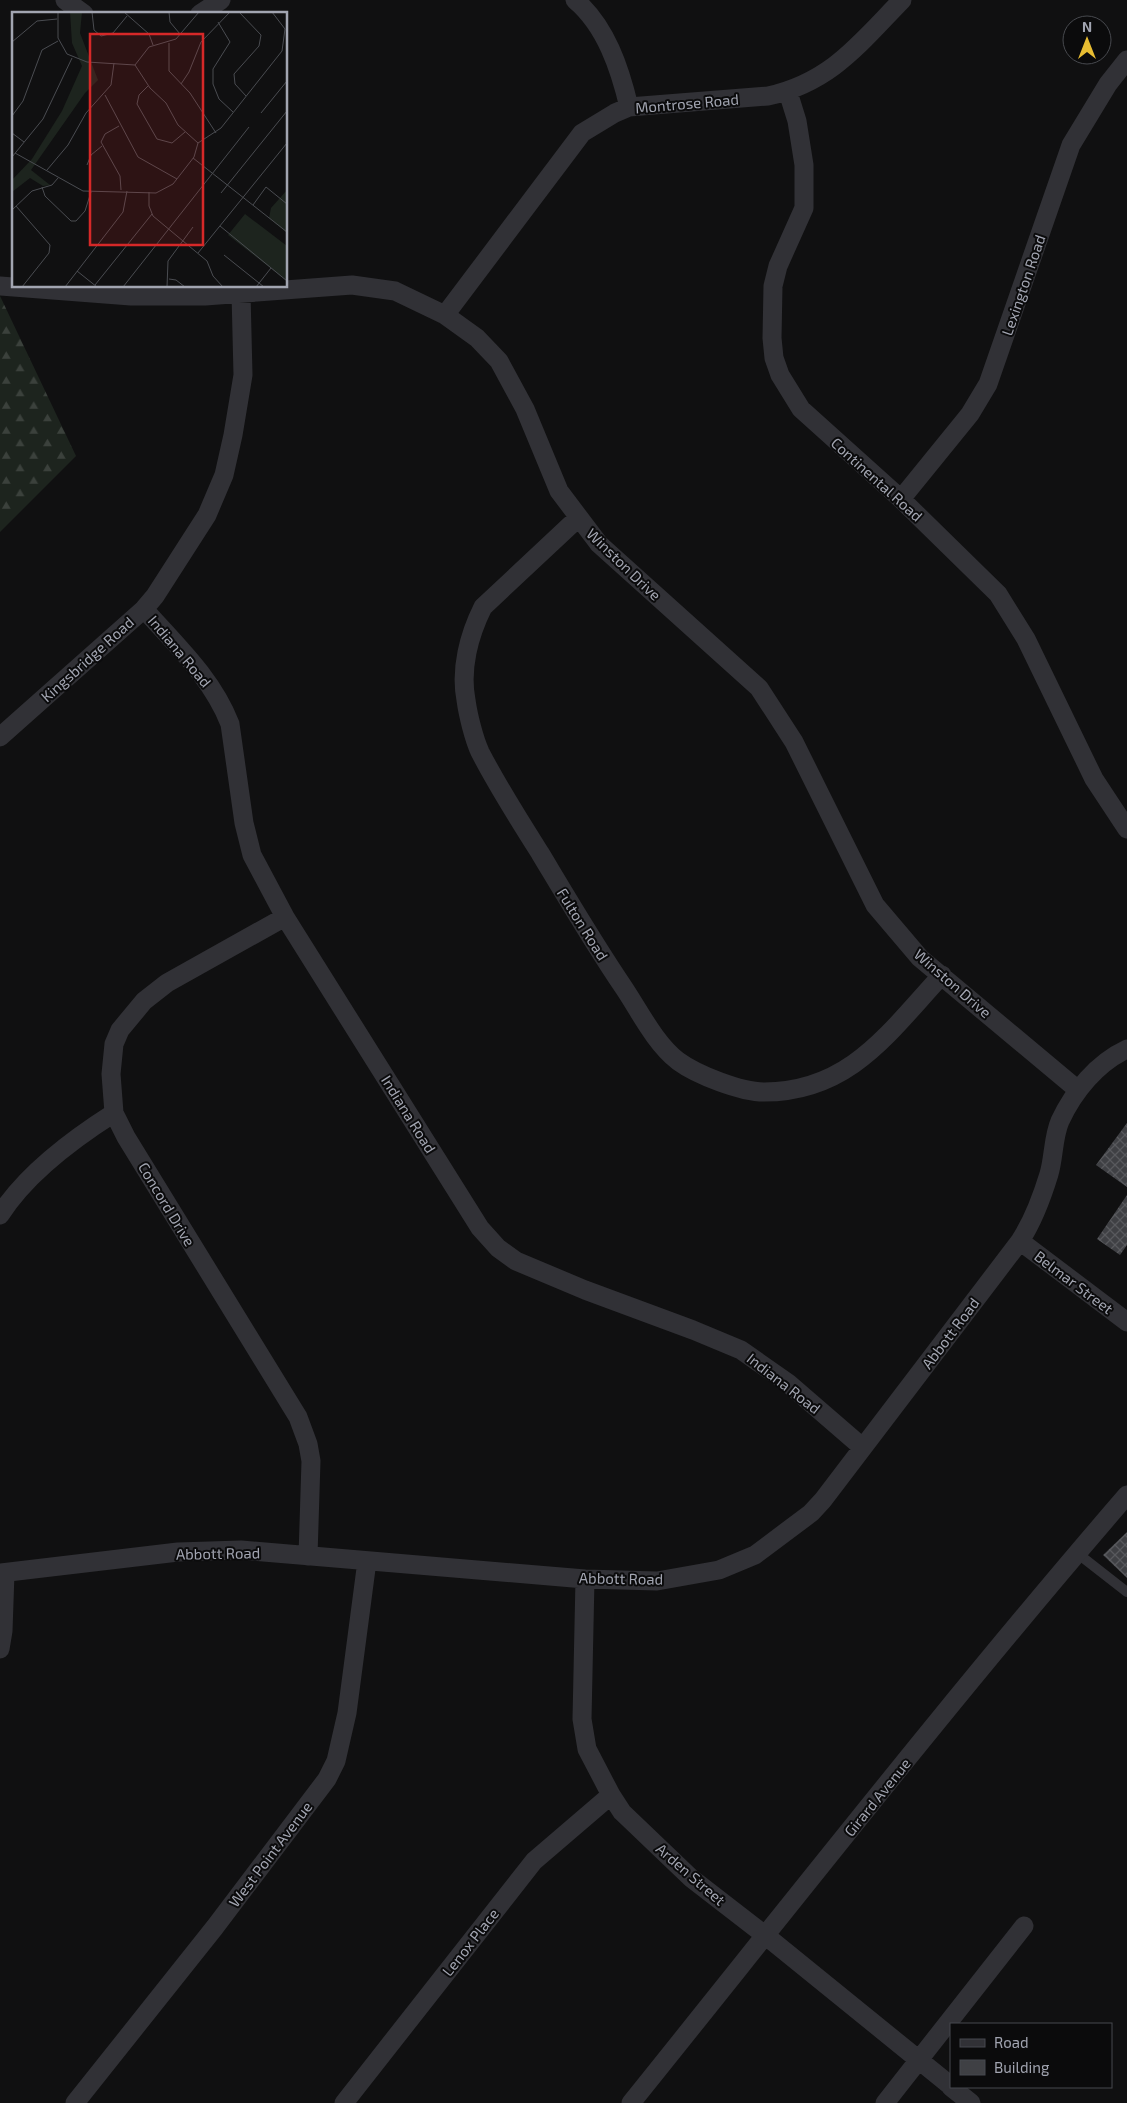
<svg xmlns="http://www.w3.org/2000/svg" width="1127" height="2103" font-family="'Exo 2',sans-serif">
<style>
.forest{fill:url(#forest-firs)}
.building{fill:url(#building-cross-hatch)}
.lines{fill:none;stroke-linecap:round;stroke-linejoin:round}
.lane{stroke:#313136;stroke-width:10}
.street{stroke:#313136;stroke-width:19}
.labels{text-anchor:middle;dominant-baseline:central;stroke-width:4;stroke-linejoin:round;paint-order:stroke}
.street-label{font-size:15px;fill:#a2a5b1;stroke:#0b0b0c}
.inset-road{fill:none;stroke:#4a4c51;stroke-width:1}
.view{fill:#d62828;fill-opacity:0.15;stroke:#d62828;stroke-width:2.5}
.inset-edge{fill:none;stroke:#a2a5b1;stroke-width:2.5}
</style>
<defs>
<pattern id="forest-firs" width="22" height="20" patternUnits="userSpaceOnUse" patternTransform="scale(1.25)"><rect width="22" height="20" fill="#1d241e"/><path d="M5 1l3.5 6h-7zM16 11l3.5 6h-7z" fill="#3b413c"/></pattern>
<pattern id="building-cross-hatch" width="8" height="8" patternUnits="userSpaceOnUse" patternTransform="scale(1.25)"><rect width="8" height="8" fill="#3f4044"/><path d="M0 0l8 8M0 8l8-8" fill="none" stroke="#58595d"/></pattern>
</defs>
<rect width="100%" height="100%" fill="#101011"/>
<!-- forest -->
<path class="forest" d="M 0,296 L 76,456 L 0,532 Z"/>
<!-- building -->
<path class="building" d="M 1127,1123 L 1127,1187 L 1096,1165 Z
M 1127,1195 L 1127,1245 L 1120,1255 L 1097,1239 Z
M 1127,1532 L 1127,1578 L 1103,1555 Z"/>
<g class="lines">
<!-- lane -->
<path class="lane" d="M 1077,1553 L 1127,1592"/>
<!-- street -->
<path class="street" d="M 65,0 L 84,14
M 575,0 C 606,26 620,69 629,107
M 200,14 L 221,0
M 788,92 L 797,121 L 804,165 L 804,208 L 778,266 L 773,286 L 772,338 L 774,358 L 780,375 L 801,409 L 901,499 L 998,594 L 1026,639 L 1094,779 L 1127,829
M 0,286 L 131,296 L 205,296 L 352,285 L 395,291 L 445,315 L 477,338 L 499,361 L 525,409 L 559,491 L 599,544 L 759,688 L 794,742 L 875,905 L 920,958 L 1078,1090
M 445,315 L 582,133 L 615,113 L 629,107 L 768,96 C 831,82 859,44 902,0
M 901,499 L 970,414 L 988,384 L 1071,145 L 1108,84 L 1127,60
M 578,518 L 483,607 C 469,635 460,669 466,700 C 468,715 474,739 480,752 C 498,787 519,820 540,853 C 567,898 594,944 624,988 C 640,1012 655,1043 678,1061 C 697,1075 741,1092 764,1092 C 850,1092 889,1032 942,975
M 144,609 C 176,645 212,678 230,724 L 244,823 L 252,855 L 285,917 L 480,1228 L 498,1248 L 516,1261 L 585,1290 L 693,1330 L 741,1350 L 788,1383 L 862,1447
M 0,737 L 144,609 L 155,596 L 207,515 L 224,475 L 233,435 L 243,375 L 241,293
M 285,917 L 167,983 L 144,1001 L 120,1030 L 114,1044 L 111,1074 L 114,1113 L 126,1137 L 298,1417 L 308,1444 L 311,1461 L 308,1556
M 0,1215 C 26,1174 73,1139 114,1113
M 1020,1241 L 1127,1322
M 0,1573 L 178,1552 L 241,1550 L 585,1579 L 657,1581 L 719,1570 L 755,1555 L 811,1513 L 823,1500 L 1020,1241 C 1033,1221 1042,1197 1049,1174 C 1054,1157 1053,1137 1060,1121 C 1074,1091 1097,1063 1127,1049
M 585,1579 L 582,1719 L 587,1749 L 611,1795 L 622,1812 L 691,1878 L 766,1936 L 951,2086
M 0,1649 L 3,1631 L 5,1573
M 951,2087 L 971,2103
M 75,2103 L 215,1927 L 327,1779 L 336,1761 L 347,1713 L 367,1561
M 344,2103 L 534,1861 L 611,1795
M 631,2103 C 795,1899 956,1693 1127,1495
M 885,2103 L 1024,1926"/>
</g>
<g class="labels">
<!-- street labels -->
<g class="street-label">
<text transform="translate(687 103) rotate(-5)">Montrose Road</text>
<text transform="translate(1023 285) rotate(-71)">Lexington Road</text>
<text transform="translate(877 479) rotate(42)">Continental Road</text>
<text transform="translate(624 564) rotate(44)">Winston Drive</text>
<text transform="translate(180 651) rotate(50)">Indiana Road</text>
<text transform="translate(87 659) rotate(-42)">Kingsbridge Road</text>
<text transform="translate(583 924) rotate(58)">Fulton Road</text>
<text transform="translate(953 983) rotate(41)">Winston Drive</text>
<text transform="translate(409 1114) rotate(58)">Indiana Road</text>
<text transform="translate(167 1204) rotate(59)">Concord Drive</text>
<text transform="translate(1074 1282) rotate(37)">Belmar Street</text>
<text transform="translate(950 1333) rotate(-53)">Abbott Road</text>
<text transform="translate(784 1383) rotate(38)">Indiana Road</text>
<text transform="translate(218 1553) rotate(-1)">Abbott Road</text>
<text transform="translate(621 1578) rotate(1)">Abbott Road</text>
<text transform="translate(877 1797) rotate(-51)">Girard Avenue</text>
<text transform="translate(270 1854) rotate(-53)">West Point Avenue</text>
<text transform="translate(691 1874) rotate(41)">Arden Street</text>
<text transform="translate(470 1942) rotate(-52)">Lenox Place</text>
</g>
</g>
<!-- overview -->
<g transform="translate(12 12)">
<rect width="275" height="275" fill="#101011"/>
<path d="M 58,0 L 70,0 L 68,21 L 86,68 L 73,81 L 19,158 L 38,173 L 31,174 L 18,166 L 0,180 L 0,168 L 20,147 L 50,99 L 70,54 L 60,31 ZM 275,178 L 275,221 L 257,206 L 259,196 ZM 233,202 L 275,234 L 275,269 L 216,223 Z" fill="#1d241e"/>
<path class="inset-road" d="M 46,0 L 46,26 L 55,42 L 75,50 L 123,53 L 138,76 L 154,91 L 166,113 L 186,131M 80,0 L 82,18 L 89,24 L 101,21 L 115,4M 112,0 L 137,22 L 141,33M 157,0 L 158,10 L 168,22M 227,0 L 249,23 L 247,34 L 222,62 L 223,72 L 234,84M 206,10 L 218,30 L 201,57 L 201,72 L 207,87 L 221,100M 0,30 L 25,9 L 45,7M 157,31 L 157,59 L 178,81 L 204,121M 123,53 L 137,35 L 164,27 L 187,0M 169,72 L 177,60 L 189,30 L 218,0M 136,74 L 127,83 L 125,92 L 145,127 L 160,131 L 173,120M 93,83 L 126,145 L 165,167M 249,101 L 275,69M 0,104 L 11,89 L 30,38 L 46,29M 107,114 L 93,122 L 89,130 L 108,164 L 109,178M 0,121 L 12,130M 186,131 L 209,116 L 270,39 L 273,17 L 260,0M 3,141 L 71,179 L 144,181 L 161,172 L 182,145 L 186,131M 0,145 L 31,107 L 60,46M 181,146 L 275,220M 75,153 L 79,143 L 90,134M 35,158 L 56,133 L 74,101 L 99,73 L 102,51M 30,175 L 33,184 L 59,209 L 64,209 L 73,199 L 79,180M 137,180 L 137,194 L 141,204 L 195,249 L 201,264 L 211,275M 209,181 L 275,99M 241,193 L 254,175 L 275,192M 4,194 L 38,233 L 37,241 L 10,275M 0,198 L 20,179 L 40,173 L 46,166M 208,214 L 275,269M 186,241 L 275,131M 212,243 L 252,275M 65,259 L 85,275M 157,267 L 164,268 L 173,275M 83,273 L 140,202M 53,275 L 111,200 L 115,179M 111,275 L 237,115M 155,275 L 156,249 L 181,215M 244,275 L 259,256"/>
<path class="view" d="M 78,22 L 191,22 L 191,233 L 78,233 Z"/>
<rect width="275" height="275" class="inset-edge"/>
</g>
<!-- legend -->
<rect x="950" y="2023" width="162" height="65" fill="#0b0b0c" stroke="#47494e"/>
<rect x="960" y="2039" width="25" height="8" fill="#313136" stroke="#47494e"/>
<text x="994" y="2048" font-size="15" fill="#a2a5b1">Road</text>
<rect x="960" y="2060" width="25" height="15" fill="#3f4044" stroke="#47494e"/>
<text x="994" y="2073" font-size="15" fill="#a2a5b1">Building</text>
<!-- north arrow -->
<g transform="translate(1087 40)"><circle r="24" fill="#0b0b0c" stroke="#47494e"/>
<path d="M0-4L9 19L0 12L-9 19Z" fill="#e8bd32"/>
<text y="-8" font-size="14" font-weight="bold" text-anchor="middle" fill="#a2a5b1">N</text>
</g>
</svg>
